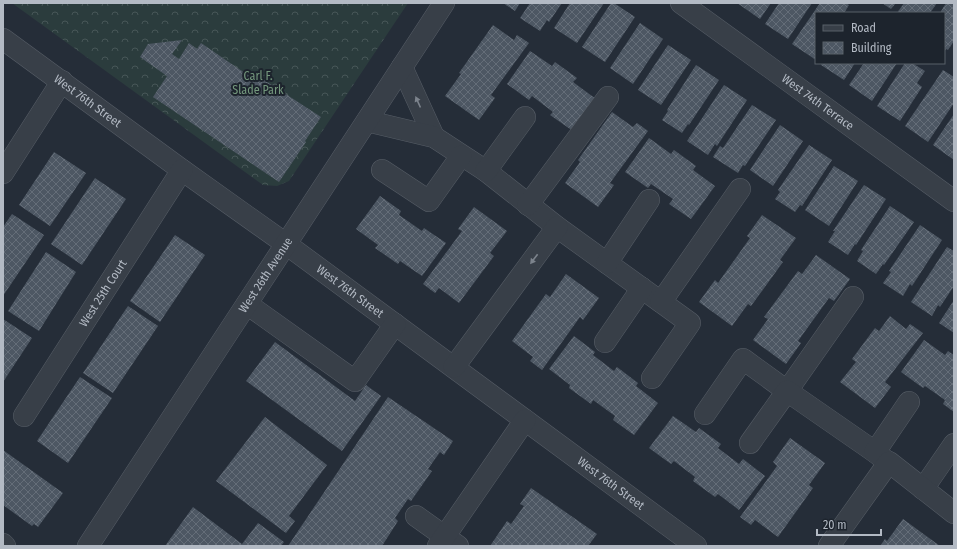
<svg xmlns="http://www.w3.org/2000/svg" width="957" height="549" font-family="'Fira Sans Condensed',sans-serif">
<style>
.forest{fill:url(#forest-crowns)}
.building{fill:url(#building-cross-hatch)}
.lines{fill:none;stroke-linecap:round;stroke-linejoin:round}
.minor-casing{stroke:#565d66;stroke-width:22}
.minor{stroke:#383f48;stroke-width:21}
.oneway{fill:#7c838c}
.labels{text-anchor:middle;dominant-baseline:central;stroke-width:4;stroke-linejoin:round;paint-order:stroke}
.park-label{font-size:12px;fill:#74977d;stroke:#1d242d}
.street-label{font-size:12px;fill:#b3bac4;stroke:#1d242d}
</style>
<defs>
<pattern id="forest-crowns" width="20" height="18" patternUnits="userSpaceOnUse"><rect width="20" height="18" fill="#2b3c3d"/><path d="M2 6a3 3 0 1 1 6 0M12 15a3 3 0 1 1 6 0" fill="none" stroke="#475657"/></pattern>
<pattern id="building-cross-hatch" width="8" height="8" patternUnits="userSpaceOnUse"><rect width="8" height="8" fill="#4d5763"/><path d="M0 0l8 8M0 8l8-8" fill="none" stroke="#646d78"/></pattern>
</defs>
<rect width="100%" height="100%" fill="#252d38"/>
<!-- forest -->
<path class="forest" d="M 12,3 L 408,3 L 289,181 L 277,186 L 263,185 Z"/>
<!-- building -->
<path class="building" d="M 503,3 L 520,3 L 515,11 Z
M 530,3 L 562,3 L 549,22 L 547,20 L 540,31 L 520,18 Z
M 570,3 L 604,3 L 577,43 L 554,28 Z
M 611,3 L 614,3 L 635,17 L 605,62 L 582,47 Z
M 737,3 L 771,3 L 760,19 Z
M 779,3 L 812,3 L 788,39 L 765,24 Z
M 820,3 L 846,3 L 849,5 L 844,13 L 816,13 L 816,60 L 792,44 Z
M 882,3 L 896,3 L 891,9 Z
M 904,3 L 937,3 L 930,13 L 897,13 Z
M 946,3 L 954,3 L 954,41 L 948,50 L 946,49 L 944,52 L 944,13 L 940,13 Z
M 640,23 L 663,39 L 633,84 L 610,68 Z
M 493,25 L 514,40 L 517,35 L 529,43 L 491,95 L 495,98 L 479,120 L 445,96 L 461,74 L 459,73 Z
M 182,40 L 172,54 L 179,59 L 189,43 L 197,49 L 201,43 L 255,80 L 258,76 L 321,117 L 305,141 L 306,142 L 279,182 L 153,97 L 167,76 L 140,57 L 148,44 Z
M 668,45 L 691,60 L 661,105 L 638,90 Z
M 530,51 L 552,66 L 555,62 L 577,78 L 573,82 L 596,99 L 573,131 L 550,115 L 553,112 L 532,96 L 529,100 L 507,84 Z
M 822,63 L 855,63 L 844,80 L 821,65 Z
M 864,63 L 897,63 L 872,101 L 849,85 Z
M 905,63 L 912,63 L 925,71 L 917,83 L 922,87 L 900,121 L 877,106 Z
M 696,65 L 719,80 L 689,125 L 688,124 L 682,133 L 662,120 L 668,111 L 667,110 Z
M 943,70 L 954,77 L 954,103 L 928,142 L 905,126 Z
M 724,85 L 747,100 L 717,146 L 715,144 L 708,155 L 687,141 Z
M 752,105 L 776,120 L 745,166 L 743,165 L 738,173 L 713,157 L 720,146 L 723,148 Z
M 612,112 L 633,127 L 637,123 L 648,131 L 610,183 L 614,185 L 598,207 L 565,183 L 580,162 L 578,160 Z
M 954,114 L 954,160 L 933,145 Z
M 780,125 L 803,141 L 773,186 L 750,170 Z
M 649,138 L 671,154 L 674,150 L 696,166 L 693,170 L 715,186 L 691,219 L 669,204 L 673,199 L 651,184 L 648,188 L 625,172 Z
M 809,145 L 832,160 L 802,206 L 800,205 L 795,212 L 775,199 L 780,192 L 778,190 Z
M 54,152 L 86,173 L 50,226 L 19,205 Z
M 834,166 L 858,181 L 829,226 L 805,210 Z
M 95,178 L 126,199 L 82,265 L 51,244 Z
M 864,185 L 886,199 L 856,245 L 855,244 L 848,255 L 828,242 L 835,231 L 833,231 Z
M 380,196 L 401,211 L 399,215 L 422,231 L 424,228 L 446,243 L 422,276 L 400,261 L 398,264 L 375,248 L 378,245 L 356,229 Z
M 890,206 L 914,222 L 884,265 L 883,264 L 876,274 L 857,261 L 863,251 L 861,250 Z
M 474,207 L 507,231 L 490,253 L 494,256 L 459,303 L 439,288 L 435,293 L 423,284 L 462,231 L 458,229 Z
M 12,214 L 44,235 L 3,296 L 3,227 Z
M 762,215 L 796,238 L 780,260 L 783,262 L 751,306 L 748,304 L 732,326 L 699,302 L 715,280 L 718,283 L 750,238 L 747,236 Z
M 920,225 L 942,240 L 912,286 L 910,284 L 903,296 L 883,283 L 891,272 L 889,271 Z
M 175,235 L 205,255 L 160,322 L 130,301 Z
M 947,247 L 954,251 L 954,286 L 940,307 L 938,305 L 932,316 L 911,302 Z
M 46,252 L 76,272 L 39,331 L 8,311 Z
M 816,255 L 850,279 L 834,301 L 829,298 L 798,341 L 801,343 L 786,364 L 753,340 L 768,319 L 764,317 L 798,271 L 802,274 Z
M 566,274 L 599,298 L 583,320 L 580,317 L 542,370 L 530,361 L 533,357 L 512,341 L 546,294 L 550,297 Z
M 954,300 L 954,333 L 939,323 Z
M 128,306 L 158,326 L 113,393 L 83,373 Z
M 890,316 L 906,329 L 910,324 L 923,333 L 885,382 L 891,387 L 875,408 L 840,382 L 856,362 L 852,359 L 875,328 L 879,331 Z
M 3,319 L 32,338 L 3,382 Z
M 574,336 L 595,352 L 593,355 L 614,371 L 617,367 L 638,383 L 636,386 L 658,403 L 634,435 L 613,420 L 615,416 L 593,400 L 591,404 L 569,388 L 570,385 L 549,369 Z
M 924,340 L 945,355 L 948,351 L 954,355 L 954,412 L 943,404 L 945,400 L 925,386 L 923,388 L 901,372 Z
M 275,342 L 355,401 L 366,385 L 381,396 L 342,451 L 246,381 Z
M 80,377 L 112,398 L 68,463 L 37,441 Z
M 388,397 L 453,441 L 444,455 L 440,452 L 428,469 L 432,471 L 411,501 L 408,499 L 395,518 L 398,521 L 382,546 L 288,546 Z
M 673,416 L 696,432 L 699,428 L 721,444 L 718,448 L 739,464 L 743,459 L 765,476 L 739,510 L 718,494 L 715,497 L 693,481 L 695,477 L 674,461 L 671,464 L 649,448 Z
M 265,417 L 327,465 L 289,516 L 295,521 L 286,533 L 216,481 Z
M 790,438 L 825,463 L 809,485 L 813,488 L 778,537 L 755,520 L 751,525 L 740,517 L 777,466 L 773,462 Z
M 3,450 L 63,493 L 38,527 L 34,524 L 32,526 L 3,505 Z
M 531,488 L 597,534 L 588,546 L 490,546 L 507,521 L 511,524 L 524,506 L 520,504 Z
M 193,507 L 242,544 L 258,523 L 284,542 L 281,546 L 165,546 Z
M 903,519 L 940,546 L 880,546 L 885,539 L 887,541 Z"/>
<g class="lines">
<defs>
<g id="minor">
<path id="s1" d="M 681,3 L 954,201"/>
<path id="s2" d="M 3,39 L 182,170 L 286,244 L 696,546"/>
<path d="M 402,67 L 434,137"/>
<path d="M 367,121 L 434,137 L 486,171 L 557,227 L 690,323 L 652,378"/>
<path d="M 382,170 L 429,201 L 461,156"/>
<path d="M 486,171 L 525,117"/>
<path d="M 3,173 L 62,81"/>
<path d="M 528,205 L 608,97"/>
<path d="M 607,263 L 649,200"/>
<path d="M 661,302 L 740,189"/>
<path d="M 247,304 L 355,381 L 395,324"/>
<path d="M 605,342 L 642,288"/>
<path d="M 454,367 L 557,227"/>
<path d="M 705,414 L 743,359 L 787,391 L 853,297"/>
<path id="s3" d="M 24,416 L 182,170"/>
<path d="M 750,443 L 787,391 L 875,452"/>
<path d="M 885,460 L 875,452 L 909,402"/>
<path d="M 923,489 L 954,444"/>
<path d="M 416,516 L 458,546"/>
<path d="M 3,544 L 5,546"/>
<path id="s4" d="M 88,546 L 444,3"/>
<path d="M 438,546 L 525,420"/>
<path d="M 829,546 L 889,462 L 954,513"/>
</g>
</defs>
<!-- minor casing -->
<use href="#minor" class="minor-casing"/>
<!-- minor -->
<use href="#minor" class="minor"/>
</g>
<!-- one-way arrows -->
<defs><path id="oneway-solid" d="M-6-.8H1V-3.2L6.5 0L1 3.2V.8H-6Z"/></defs>
<g class="oneway">
<use href="#oneway-solid" transform="translate(418 102) rotate(-114)"/>
<use href="#oneway-solid" transform="translate(534 259) rotate(127)"/>
</g>
<g class="labels">
<!-- park labels -->
<g class="park-label">
<text x="258" y="76">Carl F.<tspan x="258" dy="14">Slade Park</tspan></text>
</g>
<!-- street labels -->
<g class="street-label">
<text stroke="none"><textPath href="#s2" startOffset="105">West 76th Street</textPath></text>
<text stroke="none"><textPath href="#s1" startOffset="169">West 74th Terrace</textPath></text>
<text stroke="none"><textPath href="#s4" startOffset="324">West 26th Avenue</textPath></text>
<text stroke="none"><textPath href="#s2" startOffset="429">West 76th Street</textPath></text>
<text stroke="none"><textPath href="#s3" startOffset="146">West 25th Court</textPath></text>
<text stroke="none"><textPath href="#s2" startOffset="753">West 76th Street</textPath></text>
</g>
</g>
<!-- border -->
<rect width="957" height="549" fill="none" stroke="#b3bac4" stroke-width="8"/>
<!-- legend -->
<rect x="815" y="12" width="130" height="52" fill="#1d242d" stroke="#596069"/>
<rect x="823" y="25" width="20" height="6" fill="#383f48" stroke="#596069"/>
<text x="851" y="32" font-size="12" fill="#b3bac4">Road</text>
<rect x="823" y="42" width="20" height="12" fill="url(#building-cross-hatch)" stroke="#596069"/>
<text x="851" y="52" font-size="12" fill="#b3bac4">Building</text>
<!-- scale -->
<path d="M817 529v6h64v-6" fill="none" stroke="#b3bac4" stroke-width="2"/>
<text x="823" y="529" font-size="12" fill="#b3bac4" stroke="#1d242d" stroke-width="3" paint-order="stroke">20 m</text>
</svg>
